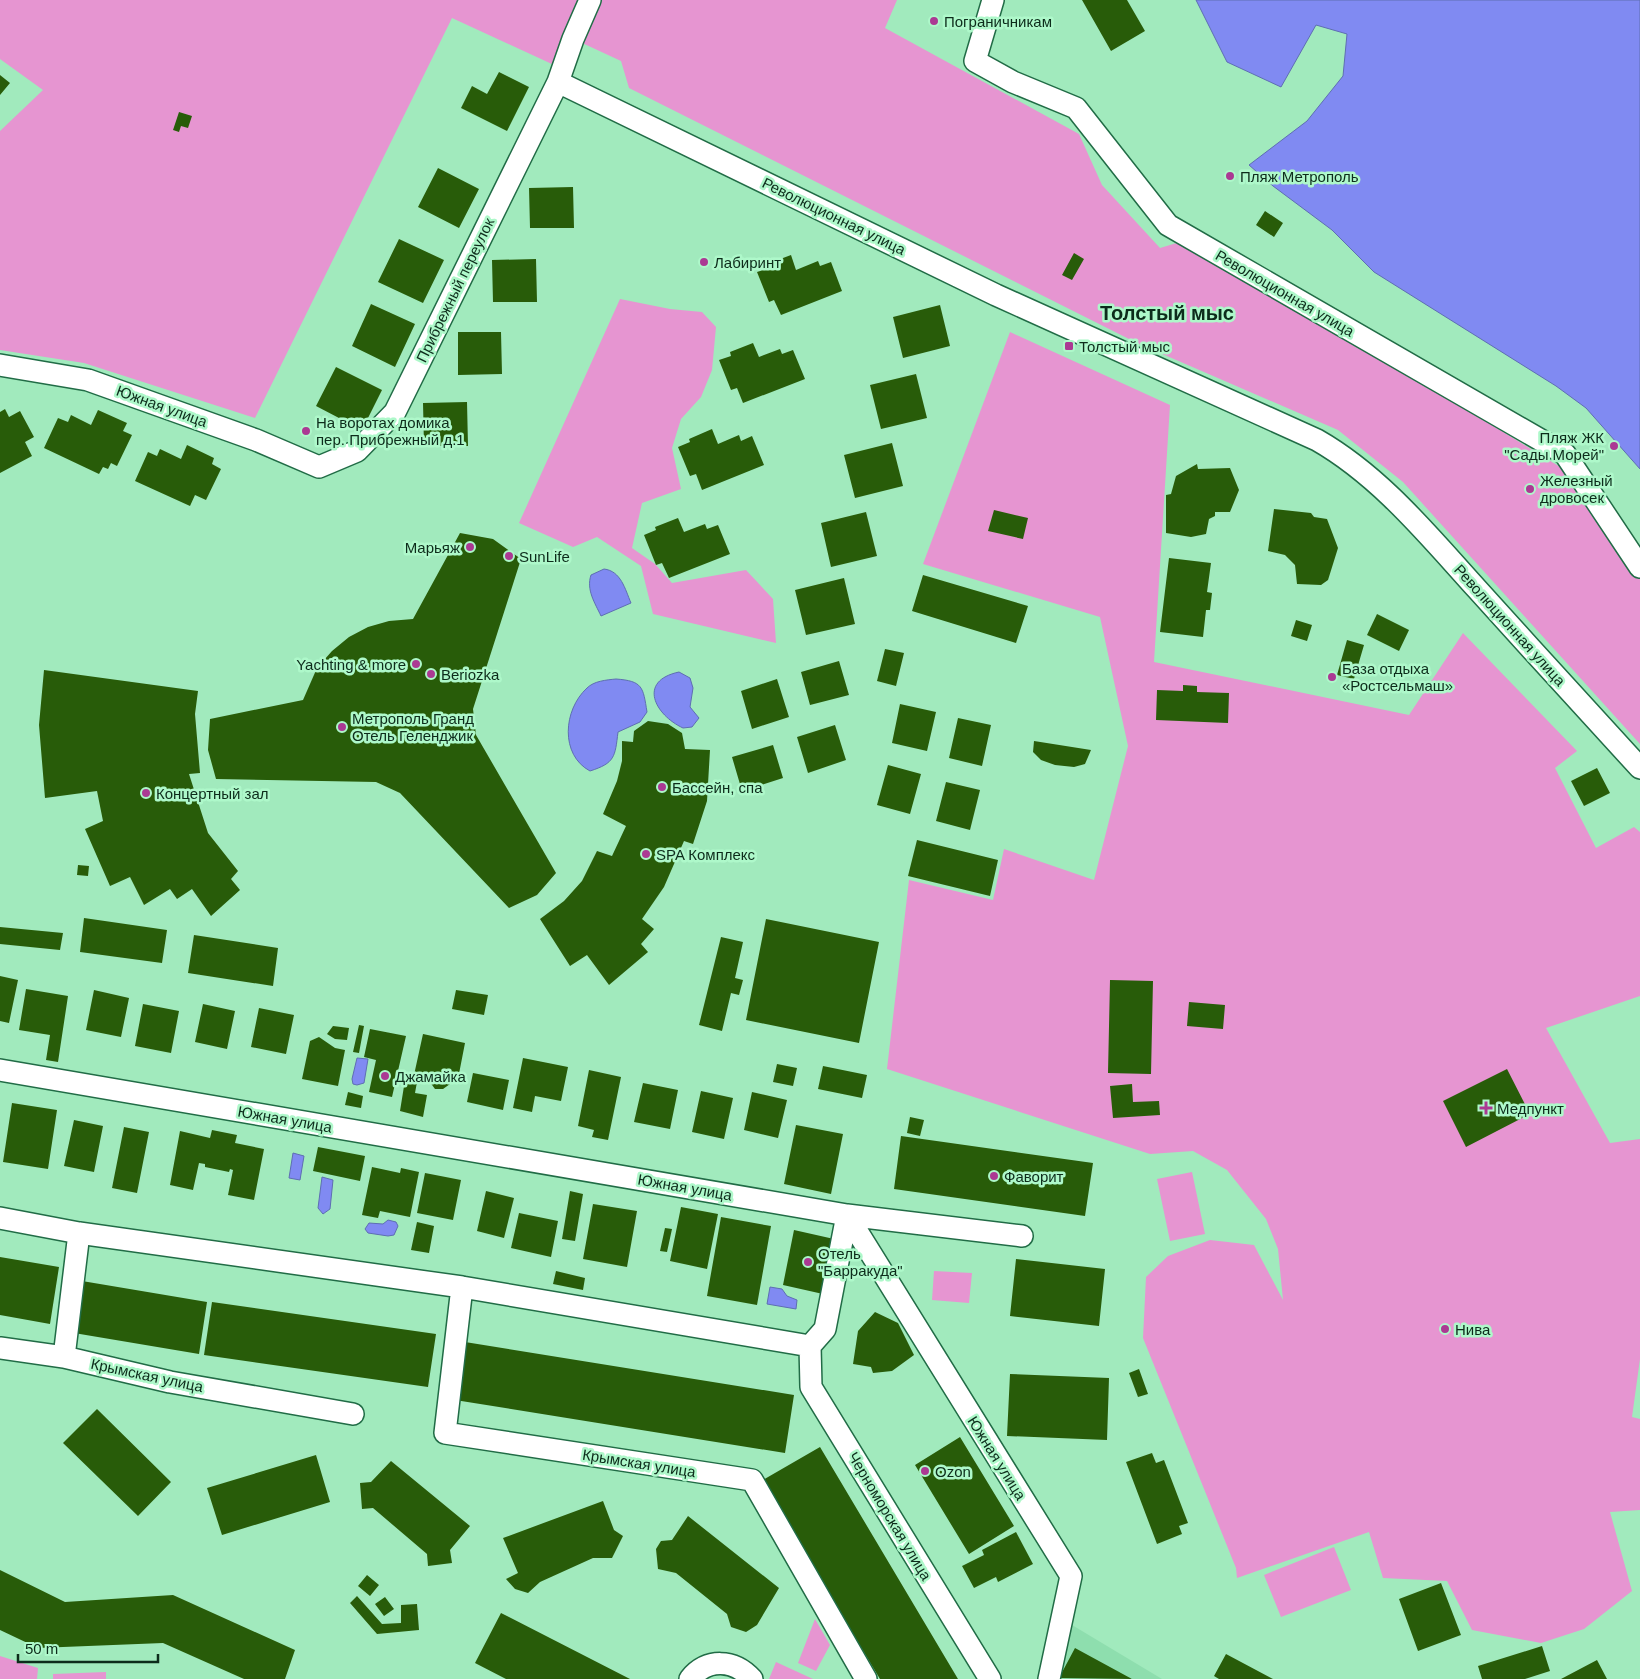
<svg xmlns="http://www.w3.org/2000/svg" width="1640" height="1679" font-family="Helvetica,sans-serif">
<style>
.built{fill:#8edeae}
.green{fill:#e695d1}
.water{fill:#808af2;stroke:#5e6eb2}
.building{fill:#285c09}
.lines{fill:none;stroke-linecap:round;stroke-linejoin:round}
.minor-casing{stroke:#216c46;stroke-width:24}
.minor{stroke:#fff;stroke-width:21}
.poi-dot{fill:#ab3993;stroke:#aef8ca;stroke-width:2}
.labels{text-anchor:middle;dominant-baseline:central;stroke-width:5;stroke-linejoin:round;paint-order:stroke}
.poi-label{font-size:15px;fill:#0d2c1b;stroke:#aef8ca;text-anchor:start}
.street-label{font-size:15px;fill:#0d2c1b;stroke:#aef8ca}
.district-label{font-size:20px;font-weight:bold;fill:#0d2c1b;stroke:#aef8ca}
</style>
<rect width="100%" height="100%" fill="#a1eabd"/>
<!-- built -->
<path class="built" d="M 1072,1625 L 1162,1679 L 1060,1679 Z"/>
<!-- green -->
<path class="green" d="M 0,0 L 580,0 L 554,65 L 452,18 L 255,418 L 84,363 L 0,350 L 0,131 L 43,90 L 0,59 Z
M 596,0 L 897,0 L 885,28 L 1079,134 L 1102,185 L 1160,248 L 1180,242 L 1358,343 L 1565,470 L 1640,578 L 1640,744 L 1403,482 L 1338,430 L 1137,343 L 629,88 L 621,61 L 580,42 Z
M 620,299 L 670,309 L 702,312 L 716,327 L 712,370 L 701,397 L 681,419 L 672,448 L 681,489 L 642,503 L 632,548 L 655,564 L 672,583 L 746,570 L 773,599 L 776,643 L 653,614 L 641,566 L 597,537 L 573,547 L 519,523 Z
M 1010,332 L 1170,405 L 1154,662 L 1409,715 L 1463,633 L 1577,751 L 1555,768 L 1596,848 L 1634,827 L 1640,832 L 1640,996 L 1546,1028 L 1610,1143 L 1640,1139 L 1640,1359 L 1632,1417 L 1640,1419 L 1640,1510 L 1610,1512 L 1632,1591 L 1584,1629 L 1541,1643 L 1472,1630 L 1447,1581 L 1383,1578 L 1369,1532 L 1237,1578 L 1236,1568 L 1143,1338 L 1146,1277 L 1168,1256 L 1210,1240 L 1254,1245 L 1283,1300 L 1278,1249 L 1266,1219 L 1227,1170 L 1193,1151 L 1150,1154 L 887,1069 L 909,880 L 993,900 L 1004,849 L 1094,880 L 1128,746 L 1100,617 L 923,564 Z
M 1192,1172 L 1205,1234 L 1170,1241 L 1157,1179 Z
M 934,1271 L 972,1273 L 969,1303 L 932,1300 Z
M 1334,1547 L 1351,1590 L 1281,1617 L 1264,1575 Z
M 815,1619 L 830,1645 L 816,1671 L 798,1663 Z
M 0,1656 L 38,1668 L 37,1679 L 0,1679 Z
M 776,1662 L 813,1679 L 769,1679 Z
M 106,1672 L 106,1679 L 53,1679 L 53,1674 Z"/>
<!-- water -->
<path class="water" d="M 1196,0 L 1640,0 L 1640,469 L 1586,408 L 1556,386 L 1374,272 L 1332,230 L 1273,186 L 1249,165 L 1307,121 L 1343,76 L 1347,34 L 1316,25 L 1281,87 L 1227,62 Z
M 604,569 C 621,571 625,589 631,603 L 601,616 C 595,603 586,590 591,575 Z
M 679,672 L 690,678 L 693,688 L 690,707 L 699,718 L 692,727 L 683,728 C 655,715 637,681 679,672 Z
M 616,679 C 643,681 643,687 647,712 L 640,722 L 618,732 C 615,757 615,763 590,771 C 560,755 563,710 587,688 C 594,681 606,680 616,679 Z
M 357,1058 L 368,1059 L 364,1083 L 357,1085 L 353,1084 L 352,1079 Z
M 293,1153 L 304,1156 L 300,1180 L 289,1178 Z
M 322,1177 L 333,1180 L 330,1209 L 323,1214 L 318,1208 Z
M 388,1220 L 396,1222 L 398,1226 L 394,1235 L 388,1236 L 368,1233 L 365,1229 L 369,1223 L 383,1224 Z
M 770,1287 L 782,1289 L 787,1296 L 797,1300 L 796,1309 L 767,1304 Z"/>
<!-- building -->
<path class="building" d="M 1082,0 L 1127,0 L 1145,31 L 1111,51 Z
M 499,72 L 529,87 L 507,131 L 461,108 L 472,86 L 487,94 Z
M 0,75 L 10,83 L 0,95 Z
M 179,112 L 192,116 L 188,128 L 181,126 L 179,132 L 173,130 Z
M 438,168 L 479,189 L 459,228 L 418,207 Z
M 573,187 L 574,228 L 530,228 L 529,188 Z
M 1265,211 L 1283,223 L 1274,237 L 1256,225 Z
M 399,239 L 444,260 L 423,303 L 378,282 Z
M 1074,253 L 1084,259 L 1072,280 L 1062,275 Z
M 791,255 L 796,270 L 818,261 L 820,266 L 831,262 L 842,291 L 781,315 L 774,300 L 769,302 L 757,272 L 769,268 L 767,264 Z
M 536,259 L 537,302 L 493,302 L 492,260 Z
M 371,304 L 415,324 L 395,367 L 352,346 Z
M 940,305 L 950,346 L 903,358 L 893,317 Z
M 458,332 L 501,332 L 502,374 L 458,375 Z
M 753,343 L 759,357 L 780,349 L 782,354 L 793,350 L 805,379 L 743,403 L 737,388 L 731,390 L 719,360 L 731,356 L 730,352 Z
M 336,367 L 382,390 L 362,430 L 316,406 Z
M 916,374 L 927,418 L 881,429 L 870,385 Z
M 467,402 L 468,446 L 424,446 L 423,403 Z
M 5,409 L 9,417 L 20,411 L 34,437 L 25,442 L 32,456 L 0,473 L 0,412 Z
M 98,410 L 127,423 L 123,431 L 132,435 L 117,466 L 111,463 L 108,469 L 103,467 L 99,474 L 44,448 L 58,418 L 68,422 L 71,415 L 91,425 Z
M 712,429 L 718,444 L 739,435 L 741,441 L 752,436 L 764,465 L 702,490 L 696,474 L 690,476 L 678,447 L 690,442 L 689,439 Z
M 892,443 L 903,486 L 855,498 L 844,455 Z
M 187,445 L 214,458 L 212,464 L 221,469 L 206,500 L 195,495 L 190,506 L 135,481 L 148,452 L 157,456 L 160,449 L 181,459 Z
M 1197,464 L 1198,469 L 1230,468 L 1239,490 L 1230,512 L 1215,512 L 1215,516 L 1209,519 L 1206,534 L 1191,537 L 1166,533 L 1166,495 L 1171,494 L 1176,476 Z
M 1274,509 L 1311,513 L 1314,517 L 1327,519 L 1338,548 L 1328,580 L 1321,585 L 1297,584 L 1295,565 L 1285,555 L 1268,551 Z
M 994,510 L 1028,518 L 1023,539 L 988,531 Z
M 866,512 L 877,556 L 831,567 L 821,523 Z
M 678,518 L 684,532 L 705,524 L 707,529 L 718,525 L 730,554 L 669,578 L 662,563 L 656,565 L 644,535 L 656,530 L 655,527 Z
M 460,533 L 493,539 L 521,559 L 473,709 L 476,735 L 556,873 L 537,895 L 509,908 L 400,793 L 376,782 L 216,779 L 208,750 L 210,719 L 303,700 L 317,668 L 332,651 L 349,637 L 368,627 L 389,621 L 413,619 Z
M 1169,558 L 1211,563 L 1207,592 L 1212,593 L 1210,610 L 1206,610 L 1203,637 L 1160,632 Z
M 923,575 L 1028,606 L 1016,643 L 912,611 Z
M 844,578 L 855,624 L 806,635 L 795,590 Z
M 1377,614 L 1409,630 L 1399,651 L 1367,635 Z
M 1296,620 L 1312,625 L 1307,641 L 1291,636 Z
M 1347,640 L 1364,645 L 1354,679 L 1337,675 Z
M 885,649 L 904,653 L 896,686 L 877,681 Z
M 839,661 L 849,695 L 810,705 L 801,672 Z
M 44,670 L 198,691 L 195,714 L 200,773 L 189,774 L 208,833 L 238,871 L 231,879 L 240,890 L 211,916 L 192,889 L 177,899 L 170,889 L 144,905 L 130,877 L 110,886 L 85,829 L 103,821 L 97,791 L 45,798 L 39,725 Z
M 777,679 L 789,717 L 752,729 L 741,691 Z
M 1183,685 L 1197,686 L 1197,692 L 1229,693 L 1228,723 L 1156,720 L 1157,690 L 1183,691 Z
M 900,704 L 936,712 L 927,751 L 892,743 Z
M 958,718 L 991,725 L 982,766 L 949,758 Z
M 648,721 L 668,724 L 682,733 L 685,749 L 710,750 L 707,801 L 693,844 L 684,841 L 664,887 L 642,919 L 654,929 L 641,944 L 648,952 L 609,985 L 587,955 L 570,966 L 540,919 L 564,901 L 582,881 L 597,851 L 612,856 L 626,826 L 603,814 L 617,781 L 622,761 L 622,741 L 633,742 L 634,731 Z
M 835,725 L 846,760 L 808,773 L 797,737 Z
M 1034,741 L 1091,750 L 1085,764 L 1074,767 L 1055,765 L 1041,760 L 1033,752 Z
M 773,745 L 783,778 L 742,791 L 732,757 Z
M 888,765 L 921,774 L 910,814 L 877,805 Z
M 1597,768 L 1610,793 L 1584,806 L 1571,781 Z
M 946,782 L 980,790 L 970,830 L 936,821 Z
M 917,840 L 998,860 L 990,896 L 908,876 Z
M 78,865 L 89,866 L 88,876 L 77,875 Z
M 84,918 L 167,930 L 162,963 L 80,952 Z
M 766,919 L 879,942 L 859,1043 L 746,1020 Z
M 0,927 L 63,933 L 60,950 L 0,944 Z
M 194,935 L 278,948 L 273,986 L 188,973 Z
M 721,937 L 743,942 L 735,978 L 743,980 L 739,995 L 731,993 L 722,1031 L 699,1025 Z
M 0,976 L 18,980 L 9,1023 L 0,1021 Z
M 1110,980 L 1153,981 L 1151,1074 L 1108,1073 Z
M 26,989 L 68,996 L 58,1062 L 46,1060 L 50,1035 L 19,1030 Z
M 94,990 L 129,998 L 121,1037 L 86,1030 Z
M 456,990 L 488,995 L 484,1015 L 452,1009 Z
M 1189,1002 L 1225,1005 L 1223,1029 L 1187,1026 Z
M 143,1004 L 179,1011 L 171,1053 L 135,1046 Z
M 203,1004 L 235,1011 L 227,1049 L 195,1042 Z
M 259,1008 L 294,1015 L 286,1054 L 251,1047 Z
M 359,1025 L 364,1026 L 359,1053 L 353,1052 Z
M 333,1026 L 349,1028 L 347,1040 L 335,1039 L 327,1034 Z
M 370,1029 L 406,1036 L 392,1097 L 369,1092 L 376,1060 L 364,1057 Z
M 423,1034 L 465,1043 L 457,1084 L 450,1084 L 443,1089 L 435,1089 L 427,1078 L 414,1075 Z
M 319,1037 L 335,1048 L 345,1050 L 338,1086 L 302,1079 L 310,1041 Z
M 523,1058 L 568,1067 L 561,1101 L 535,1096 L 532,1112 L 513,1108 Z
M 777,1064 L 797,1068 L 793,1086 L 773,1082 Z
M 823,1066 L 867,1075 L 862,1098 L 818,1089 Z
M 1507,1069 L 1530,1114 L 1466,1147 L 1443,1101 Z
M 589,1070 L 621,1077 L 608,1140 L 592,1137 L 594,1130 L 578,1126 Z
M 473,1073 L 509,1080 L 503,1110 L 467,1102 Z
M 405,1080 L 417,1082 L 415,1093 L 427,1095 L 423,1117 L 400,1111 Z
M 643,1083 L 678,1090 L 670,1129 L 634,1122 Z
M 1132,1084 L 1133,1102 L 1159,1101 L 1160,1115 L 1113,1118 L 1110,1086 Z
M 701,1091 L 733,1098 L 724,1139 L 692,1132 Z
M 348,1092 L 363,1096 L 361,1108 L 345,1105 Z
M 752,1092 L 787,1100 L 778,1138 L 744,1130 Z
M 12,1103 L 57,1110 L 48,1169 L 3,1162 Z
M 910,1117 L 924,1120 L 920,1136 L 907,1133 Z
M 74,1120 L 103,1126 L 94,1172 L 64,1166 Z
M 796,1125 L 843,1134 L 831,1194 L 784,1184 Z
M 124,1127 L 149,1132 L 137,1193 L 112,1188 Z
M 212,1130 L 237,1135 L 235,1143 L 264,1149 L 254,1200 L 228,1195 L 233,1170 L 230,1169 L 229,1172 L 205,1167 L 205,1164 L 199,1163 L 193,1190 L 170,1185 L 180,1131 L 210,1138 Z
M 901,1136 L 1093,1163 L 1085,1216 L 894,1189 Z
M 318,1147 L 365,1156 L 360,1181 L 313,1171 Z
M 372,1167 L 400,1173 L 401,1168 L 419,1172 L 410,1217 L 380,1211 L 378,1218 L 362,1215 Z
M 425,1173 L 461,1180 L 453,1220 L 417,1213 Z
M 486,1191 L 514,1198 L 504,1238 L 477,1231 Z
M 570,1191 L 583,1194 L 575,1241 L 562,1239 Z
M 593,1204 L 637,1211 L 627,1267 L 583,1259 Z
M 681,1207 L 718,1214 L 707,1269 L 670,1261 Z
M 519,1213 L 558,1221 L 551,1257 L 511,1248 Z
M 721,1217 L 771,1226 L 757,1305 L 707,1296 Z
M 417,1222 L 434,1226 L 429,1253 L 411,1250 Z
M 665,1228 L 672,1229 L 667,1252 L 660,1251 Z
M 794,1230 L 834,1239 L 823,1294 L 783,1285 Z
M 0,1257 L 59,1267 L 50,1324 L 0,1315 Z
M 1016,1259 L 1105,1269 L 1099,1326 L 1010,1316 Z
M 556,1271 L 585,1278 L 583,1290 L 553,1284 Z
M 82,1281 L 207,1302 L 199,1354 L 74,1333 Z
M 212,1302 L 436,1334 L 428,1387 L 204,1355 Z
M 875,1312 L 898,1323 L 914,1355 L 892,1371 L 873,1373 L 871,1367 L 853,1364 L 858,1331 Z
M 465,1342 L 794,1395 L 785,1453 L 455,1400 Z
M 1139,1369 L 1148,1394 L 1138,1397 L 1129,1373 Z
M 1010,1374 L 1109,1378 L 1107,1440 L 1007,1436 Z
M 97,1409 L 171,1482 L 138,1516 L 63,1443 Z
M 960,1437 L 1014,1526 L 969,1554 L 915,1465 Z
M 820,1447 L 958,1679 L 880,1679 L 761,1481 Z
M 1152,1453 L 1156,1463 L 1164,1460 L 1188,1523 L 1179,1526 L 1182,1534 L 1157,1544 L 1126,1462 Z
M 316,1455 L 330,1502 L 222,1535 L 207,1488 Z
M 391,1461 L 470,1526 L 450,1550 L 452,1563 L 428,1566 L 427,1554 L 373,1508 L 362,1509 L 360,1483 L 371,1482 Z
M 603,1501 L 614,1530 L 623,1536 L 612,1558 L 593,1558 L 540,1582 L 528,1593 L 515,1589 L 506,1579 L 518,1573 L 503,1538 Z
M 688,1516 L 779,1588 L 757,1625 L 746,1632 L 731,1627 L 727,1614 L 676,1573 L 658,1569 L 656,1549 L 661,1541 L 672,1540 Z
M 1016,1532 L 1033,1564 L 998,1582 L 996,1577 L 974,1588 L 962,1566 L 984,1555 L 982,1550 Z
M 0,1570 L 65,1602 L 173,1595 L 295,1650 L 285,1679 L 244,1679 L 163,1643 L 38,1648 L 0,1630 Z
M 367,1575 L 379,1585 L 370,1596 L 358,1586 Z
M 1441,1583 L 1461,1635 L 1418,1651 L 1399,1599 Z
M 357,1596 L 382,1624 L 401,1623 L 401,1605 L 417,1604 L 419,1630 L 377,1634 L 350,1603 Z
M 385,1597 L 394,1609 L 384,1616 L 375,1604 Z
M 501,1613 L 630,1679 L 506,1679 L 475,1663 Z
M 1542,1646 L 1550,1671 L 1525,1679 L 1482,1679 L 1478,1666 Z
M 1075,1648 L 1132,1679 L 1059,1678 Z
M 1226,1654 L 1273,1679 L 1219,1679 L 1214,1676 Z
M 1597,1660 L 1607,1679 L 1561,1679 Z"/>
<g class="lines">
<defs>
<path id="minor" d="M 993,0 L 975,61 L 1013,82 L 1076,108 L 1168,225 L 1565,454 L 1640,567
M 558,82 L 996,295 L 1317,440 C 1380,476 1428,535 1477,589 C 1531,649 1586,709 1640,768
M 0,365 L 88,380 L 256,440 L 319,467 L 357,451 L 395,412 L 558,82 L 573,39 L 590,0
M 0,1070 L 847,1215 L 1071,1576 L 1049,1679
M 0,1218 L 79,1233 L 462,1287 L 810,1346 L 825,1329 L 847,1215 L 1022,1236
M 79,1233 L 64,1357 L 170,1382 L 353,1414
M 462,1287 L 445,1433 L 752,1480 L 866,1679
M 810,1346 L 811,1387 L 990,1679
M 0,1348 L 64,1357
M 690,1679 C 707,1658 734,1659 752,1679"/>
</defs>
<!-- minor casing -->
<use href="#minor" class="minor-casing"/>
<!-- minor -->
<use href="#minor" class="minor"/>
</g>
<!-- markers -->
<g class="poi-dot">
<circle cx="934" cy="21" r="5"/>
<circle cx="1230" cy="176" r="5"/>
<circle cx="704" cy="262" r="5"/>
<rect x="1064" y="341" width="10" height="10" rx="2.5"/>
<circle cx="306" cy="431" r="5"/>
<circle cx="1614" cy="446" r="5"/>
<circle cx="1530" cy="489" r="5"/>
<circle cx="470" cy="547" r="5"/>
<circle cx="509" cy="556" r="5"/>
<circle cx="416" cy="664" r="5"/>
<circle cx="431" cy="674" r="5"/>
<circle cx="1332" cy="677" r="5"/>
<circle cx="342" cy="727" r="5"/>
<circle cx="662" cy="787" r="5"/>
<circle cx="146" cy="793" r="5"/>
<circle cx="646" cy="854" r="5"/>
<circle cx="385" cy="1076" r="5"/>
<path d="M1483.5 1100.5h5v5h5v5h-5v5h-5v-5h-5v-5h5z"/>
<circle cx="994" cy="1176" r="5"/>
<circle cx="808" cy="1262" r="5"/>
<circle cx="1445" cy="1329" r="5"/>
<circle cx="925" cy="1471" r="5"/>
</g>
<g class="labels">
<!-- poi labels -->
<g class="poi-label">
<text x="944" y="21">Пограничникам</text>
<text x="1240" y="176">Пляж Метрополь</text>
<text x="714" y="262">Лабиринт</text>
<text x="1079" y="346">Толстый мыс</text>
<text x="316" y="422">На воротах домика<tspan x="316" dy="17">пер. Прибрежный д.1</tspan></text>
<text x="1604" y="437" text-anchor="end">Пляж ЖК<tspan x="1604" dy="17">"Сады Морей"</tspan></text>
<text x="1540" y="480">Железный<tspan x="1540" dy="17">дровосек</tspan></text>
<text x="460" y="547" text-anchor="end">Марьяж</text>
<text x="519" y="556">SunLife</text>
<text x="406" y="664" text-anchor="end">Yachting &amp; more</text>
<text x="1342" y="668">База отдыха<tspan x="1342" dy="17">«Ростсельмаш»</tspan></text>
<text x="441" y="674">Beriozka</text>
<text x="352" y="718">Метрополь Гранд<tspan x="352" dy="17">Отель Геленджик</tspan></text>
<text x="672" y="787">Бассейн, спа</text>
<text x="156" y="793">Концертный зал</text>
<text x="656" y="854">SPA Комплекс</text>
<text x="395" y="1076">Джамайка</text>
<text x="1497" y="1108">Медпункт</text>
<text x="1004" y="1176">Фаворит</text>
<text x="818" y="1253">Отель<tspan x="818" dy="17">"Барракуда"</tspan></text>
<text x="1455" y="1329">Нива</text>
<text x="935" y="1471">Ozon</text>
</g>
<!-- street labels -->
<g class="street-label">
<text transform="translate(834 216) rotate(26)">Революционная улица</text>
<text transform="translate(455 290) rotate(-64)">Прибрежный переулок</text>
<text transform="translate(1285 293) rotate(30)">Революционная улица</text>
<text transform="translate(162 406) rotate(20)">Южная улица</text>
<text transform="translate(1510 625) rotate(48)">Революционная улица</text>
<text transform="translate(285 1119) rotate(10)">Южная улица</text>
<text transform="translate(685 1187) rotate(10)">Южная улица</text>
<text transform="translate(147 1375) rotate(12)">Крымская улица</text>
<text transform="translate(997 1458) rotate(58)">Южная улица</text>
<text transform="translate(639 1463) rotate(9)">Крымская улица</text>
<text transform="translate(890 1516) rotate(59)">Черноморская улица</text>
</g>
<!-- district labels -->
<g class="district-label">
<text x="1167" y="313">Толстый мыс</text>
</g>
</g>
<!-- scale -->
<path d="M18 1654v8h140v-8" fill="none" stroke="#0d2c1b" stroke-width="2.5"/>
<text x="25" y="1654" font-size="15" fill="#0d2c1b" stroke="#aef8ca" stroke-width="4" paint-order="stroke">50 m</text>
</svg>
